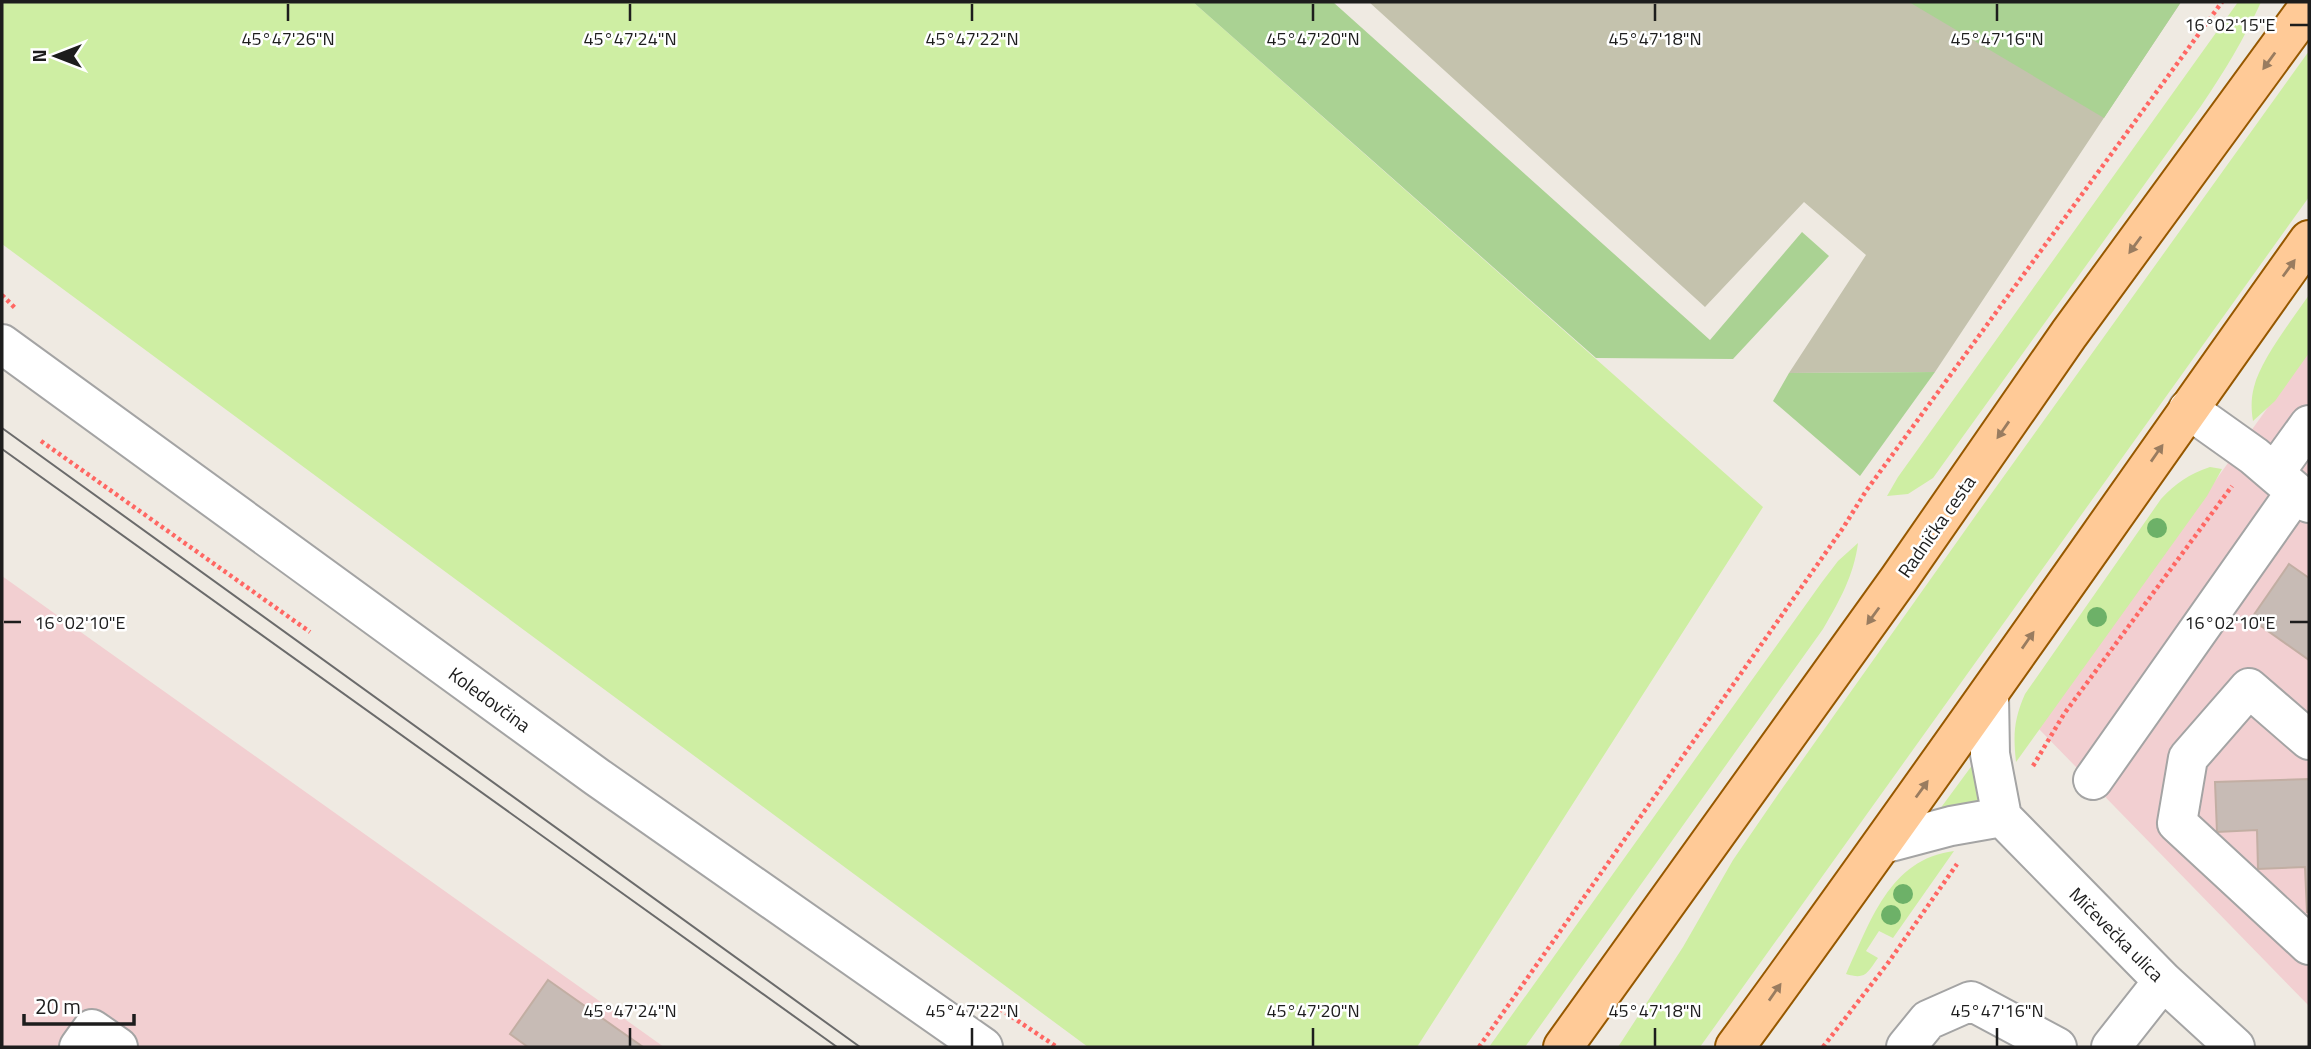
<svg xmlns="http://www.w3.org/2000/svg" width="2311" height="1049" font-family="'Titillium Web',sans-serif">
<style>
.commercial{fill:#f2cfd1}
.construction{fill:#c4c2ad}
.grass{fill:#ceeea3}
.forest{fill:#aad293}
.building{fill:#c7bbb5;stroke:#c2aea3;stroke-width:2}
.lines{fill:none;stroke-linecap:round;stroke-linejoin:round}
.minor-casing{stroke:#a4a4a4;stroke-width:42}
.major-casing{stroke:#965800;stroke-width:42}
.path{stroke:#ff6763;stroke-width:4.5;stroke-dasharray:3.5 3.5;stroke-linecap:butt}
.minor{stroke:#fff;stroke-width:38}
.major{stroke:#ffca97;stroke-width:38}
.tram{stroke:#6b6b6b;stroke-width:2}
.tree{fill:#6db168}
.oneway{fill:#997c60}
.ticks{fill:none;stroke:#1d1d1d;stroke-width:2.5}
.labels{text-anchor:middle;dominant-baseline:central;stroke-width:5;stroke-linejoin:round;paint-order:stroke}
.street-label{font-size:19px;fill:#1d1d1d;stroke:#fff}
.ticks-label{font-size:18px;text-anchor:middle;fill:#1d1d1d;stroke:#fff;stroke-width:5;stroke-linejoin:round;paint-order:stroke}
</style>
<rect width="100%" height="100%" fill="#efeae2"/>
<!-- commercial -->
<path class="commercial" d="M 2309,350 L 2309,1006 L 2038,728 Z
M 2,576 L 664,1047 L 2,1047 Z"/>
<!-- construction -->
<path class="construction" d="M 1369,2 L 2181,2 L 1935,372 L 1789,373 L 1866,255 L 1804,202 L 1705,307 Z"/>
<!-- grass -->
<path class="grass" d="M 2,2 L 1193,2 L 1763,507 L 1417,1047 L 1088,1047 L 2,244 Z
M 2238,2 L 2261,2 C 2244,39 2224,72 2201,106 L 1933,478 L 1908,494 L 1887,496 L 1898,477 Z
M 2309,51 L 2309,197 L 1700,1047 L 1618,1047 L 1683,947 L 1733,860 L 1779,793 L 1976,515 Z
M 2309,295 L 2309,353 L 2275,401 L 2253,421 C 2251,409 2251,398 2254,387 C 2261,359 2292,320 2309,295 Z
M 2210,467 L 2222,469 L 2207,496 L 2016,762 C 2013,734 2014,719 2025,694 L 2161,499 C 2176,483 2189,474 2210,467 Z
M 1858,543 C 1854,575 1839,602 1823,629 L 1525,1047 L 1489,1047 L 1822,582 L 1838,561 Z
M 1976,760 L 1990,801 L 1937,813 Z
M 1954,851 L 1893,938 L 1879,931 L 1866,951 L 1878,958 C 1867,973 1866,980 1846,974 C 1870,923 1889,859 1954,851 Z"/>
<!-- forest -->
<path class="forest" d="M 1193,2 L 1333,2 L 1710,340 L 1802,232 L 1829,256 L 1733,359 L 1596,358 Z
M 1909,2 L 2181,2 L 2104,118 Z
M 1935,372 L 1860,476 L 1773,401 L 1789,373 Z"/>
<!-- building -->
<path class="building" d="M 2289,564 L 2309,578 L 2309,660 L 2251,619 Z
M 2309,779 L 2309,912 L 2307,912 L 2305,867 L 2258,869 L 2257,830 L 2217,832 L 2215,782 Z
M 548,980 L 643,1047 L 528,1047 L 510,1034 Z"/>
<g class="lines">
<defs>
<path id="minor" d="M 2,344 L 597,777 L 983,1047
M 2188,409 L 2254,456 L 2309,503
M 2275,472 L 2309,425
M 1989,696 L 1990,754 L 2002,817 L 2163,981 L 2235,1047
M 2309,740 L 2249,688 L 2188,758 L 2177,823 L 2309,945
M 2093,780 L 2295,493
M 1883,844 L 1951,826 L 2002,817
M 79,1047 L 92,1029 L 118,1047
M 1906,1047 L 1928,1020 L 1971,1001 L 2057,1047
M 2111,1047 L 2163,981"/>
<path id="major" d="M 1563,1047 L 1899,579 L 2069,334 L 2309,6
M 1735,1047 C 1930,781 2117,509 2309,240"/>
</defs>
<!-- minor casing -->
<use href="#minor" class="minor-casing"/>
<!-- major casing -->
<use href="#major" class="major-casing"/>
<!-- path -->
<path class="path" d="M 2,295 L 15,308
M 41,441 L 310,632
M 2033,766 L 2064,714 L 2232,486
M 994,1005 L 1057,1047
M 1479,1047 L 1843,528 L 1866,491 L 2222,2
M 1823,1047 L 1888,963 L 1957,864"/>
<!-- minor -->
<use href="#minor" class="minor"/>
<!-- major -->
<use href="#major" class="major"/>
<!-- tram -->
<path class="tram" d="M 2,428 L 860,1047
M 2,449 L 837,1047"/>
</g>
<!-- trees -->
<g class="tree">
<circle cx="2157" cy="528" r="10"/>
<circle cx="2097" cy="617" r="10"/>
<circle cx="1903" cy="894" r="10"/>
<circle cx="1891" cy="915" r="10"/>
</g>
<!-- one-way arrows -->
<defs><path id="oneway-solid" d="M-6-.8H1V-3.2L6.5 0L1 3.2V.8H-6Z" transform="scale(1.75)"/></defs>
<g class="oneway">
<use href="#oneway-solid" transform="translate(2269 61) rotate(126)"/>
<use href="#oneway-solid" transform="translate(2135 245) rotate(126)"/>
<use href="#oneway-solid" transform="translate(2289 268) rotate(-54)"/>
<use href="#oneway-solid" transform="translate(2003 430) rotate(125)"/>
<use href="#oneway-solid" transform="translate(2157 453) rotate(-55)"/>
<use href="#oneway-solid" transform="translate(1873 616) rotate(126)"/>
<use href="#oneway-solid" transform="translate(2028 640) rotate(-55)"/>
<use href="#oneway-solid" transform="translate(1922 789) rotate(-54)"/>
<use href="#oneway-solid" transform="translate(1775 992) rotate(-55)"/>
</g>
<!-- ticks -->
<path class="ticks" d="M 288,4 L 288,21M 630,4 L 630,21M 972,4 L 972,21M 1313,4 L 1313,21M 1655,4 L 1655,21M 1997,4 L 1997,21M 2290,25 L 2308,25M 4,622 L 21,622M 2290,622 L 2308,622M 630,1028 L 630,1046M 972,1028 L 972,1046M 1313,1028 L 1313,1046M 1655,1028 L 1655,1046M 1997,1028 L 1997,1046"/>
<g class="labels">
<!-- street labels -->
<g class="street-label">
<text transform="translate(1936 526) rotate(-55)">Radnička cesta</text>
<text transform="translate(490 699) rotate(36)">Koledovčina</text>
<text transform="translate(2117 934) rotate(45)">Mičevečka ulica</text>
</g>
</g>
<g class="ticks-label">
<text x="2230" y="31">16°02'15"E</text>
<text x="288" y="45">45°47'26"N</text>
<text x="630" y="45">45°47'24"N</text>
<text x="972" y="45">45°47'22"N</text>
<text x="1313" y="45">45°47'20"N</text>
<text x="1655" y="45">45°47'18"N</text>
<text x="1997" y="45">45°47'16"N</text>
<text x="2230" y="629">16°02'10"E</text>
<text x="80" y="629">16°02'10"E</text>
<text x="630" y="1017">45°47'24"N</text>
<text x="972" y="1017">45°47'22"N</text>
<text x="1313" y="1017">45°47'20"N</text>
<text x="1655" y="1017">45°47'18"N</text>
<text x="1997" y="1017">45°47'16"N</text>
</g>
<!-- border -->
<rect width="2311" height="1049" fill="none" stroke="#1d1d1d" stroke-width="7"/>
<!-- north arrow -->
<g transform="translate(56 56) rotate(270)" stroke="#ffffff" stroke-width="5" paint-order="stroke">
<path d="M0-5L12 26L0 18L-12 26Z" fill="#1d1d1d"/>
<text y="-10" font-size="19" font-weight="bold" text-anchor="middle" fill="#1d1d1d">N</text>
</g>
<!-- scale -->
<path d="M24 1014v10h110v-10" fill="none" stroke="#1d1d1d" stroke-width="3.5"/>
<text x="35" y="1014" font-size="21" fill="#1d1d1d" stroke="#ffffff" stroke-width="5" paint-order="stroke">20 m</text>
</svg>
